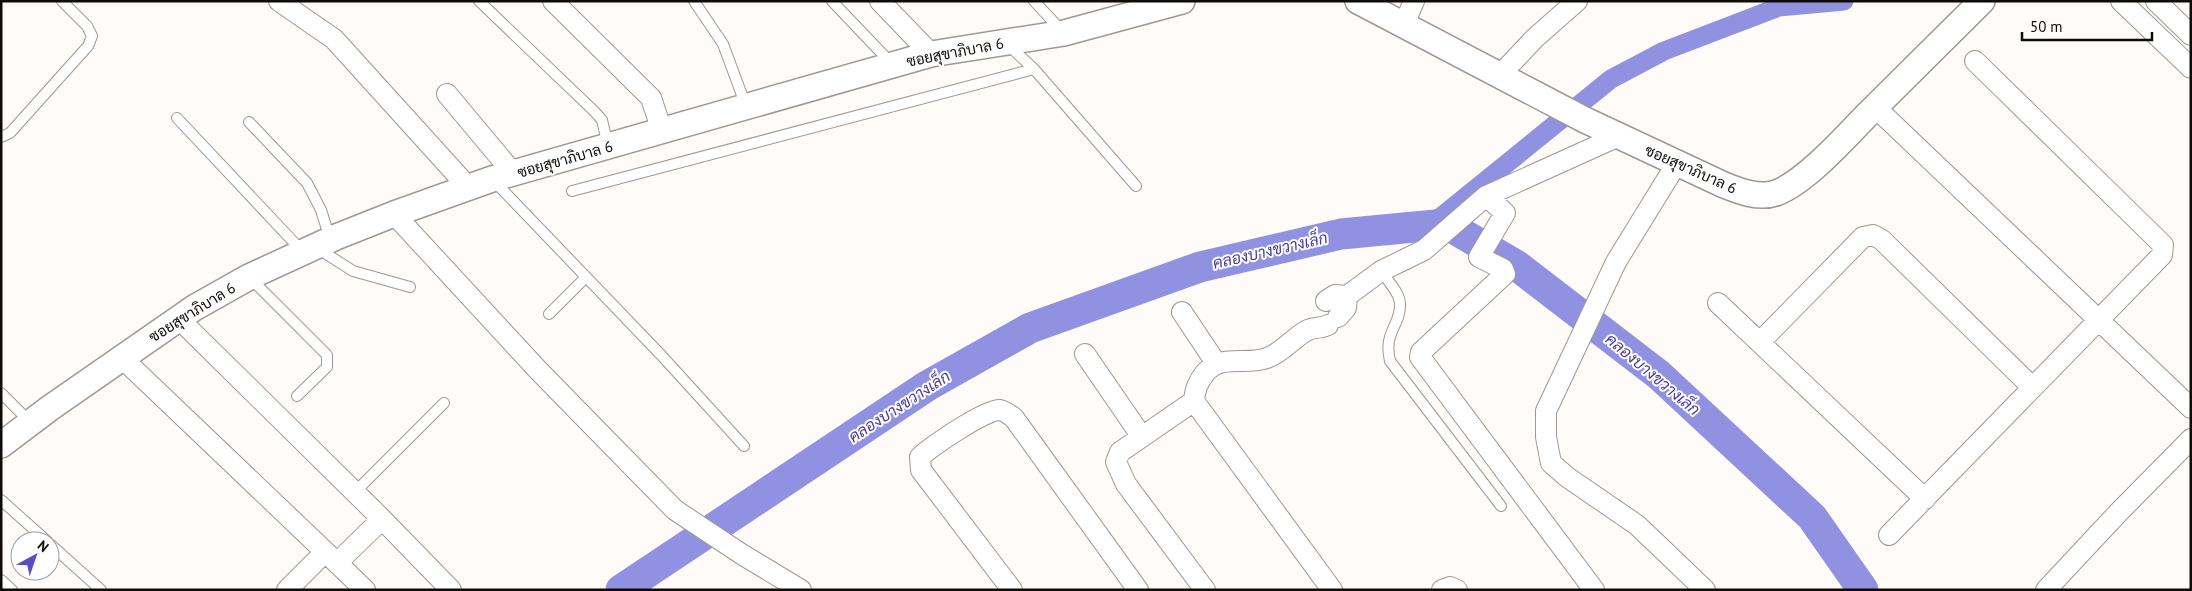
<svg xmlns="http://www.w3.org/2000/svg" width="2192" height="591" font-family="'PT Sans',Sarabun,sans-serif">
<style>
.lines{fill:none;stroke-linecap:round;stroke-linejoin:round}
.canal{stroke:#9091e0;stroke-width:19}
.river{stroke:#9091e0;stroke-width:31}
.service-casing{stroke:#a09792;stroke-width:12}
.minor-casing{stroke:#a09792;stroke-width:22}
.tertiary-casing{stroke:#a09792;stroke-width:28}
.service{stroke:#fff;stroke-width:10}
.minor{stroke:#fff;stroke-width:20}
.tertiary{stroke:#fff;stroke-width:25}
.labels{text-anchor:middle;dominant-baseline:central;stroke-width:4;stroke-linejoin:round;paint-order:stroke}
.street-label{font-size:15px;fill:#0e0b09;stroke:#fff}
.water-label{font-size:16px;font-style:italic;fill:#453d99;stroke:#fff}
</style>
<rect width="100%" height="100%" fill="#fefbf8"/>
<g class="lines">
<!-- canal -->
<path class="canal" d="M 1431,225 L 1611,79 L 1664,51 L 1779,7 L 1844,1"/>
<!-- river -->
<path class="river" d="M 621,590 L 927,386 L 1030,328 L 1200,267 L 1341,234 L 1446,224 L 1516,265 L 1659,375 L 1812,517 L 1863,590"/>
<defs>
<path id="service" d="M 479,1 L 595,112 L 602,120 L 608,146
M 694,1 L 723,44 L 746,106
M 832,1 L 892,64
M 1034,1 L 1062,31
M 1007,44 L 1034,69 L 1136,186
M 177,118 L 303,252
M 249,122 L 307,183 L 321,210 L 330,239
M 1,137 L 10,133 L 88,46 L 92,36 L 87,26 L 62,1
M 493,180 L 662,356 L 744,446
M 572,191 L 1034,69
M 317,248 L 353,271 L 410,287
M 1381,271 C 1387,280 1400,293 1400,304 C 1401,325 1383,332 1390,361 L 1501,506
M 249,277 L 327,355 L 327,367 L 297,396
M 549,314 L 586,277
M 1,393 L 30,422
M 355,492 L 444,403
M 1,500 L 47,541
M 50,544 L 101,590
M 1,580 L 12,590"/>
<path id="minor" d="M 279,1 L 334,39 L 469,188
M 553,1 L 651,98 L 662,131
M 880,1 L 931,54
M 2121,1 L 2191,68
M 2156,1 L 2191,35
M 1404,24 L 1414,1
M 1500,75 L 1535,38 L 1577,1
M 447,94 L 513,173
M 1875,107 L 2191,408
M 1677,163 L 1616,262 L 1546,411 L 1546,437 L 1551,463 L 1567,477 L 1637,525 L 1705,590
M 1486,196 L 1505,213 L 1479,257 L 1503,269 L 1505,274 L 1421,352 L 1420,357 L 1594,590
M 394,214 L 537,369 L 675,510 L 743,555 L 801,590
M 1326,301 L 1335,295 L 1347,296 L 1381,271 L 1424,250 L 1486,196 L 1619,136
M 1718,303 L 1925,499
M 1182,312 L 1216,363
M 1338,317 L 1346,308 L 1347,296
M 179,319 L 382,519 L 451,590
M 1328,325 C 1320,329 1312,327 1306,331 C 1292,339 1282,353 1267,358 C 1246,366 1222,353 1205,373 C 1198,382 1195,389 1194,401 L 1332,590
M 1760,342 L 1863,237 L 1873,235 L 1882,240 L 2032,387
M 1085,354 L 1142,437
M 122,358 L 337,563 L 382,519
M 1194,401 L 1120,452 L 1116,462 L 1126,484 L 1205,590
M 1889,535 L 2162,255 L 2163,245 L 1975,61
M 337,563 L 365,590
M 287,590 L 325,552
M 1012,590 L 921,470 L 920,457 C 932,446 986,409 1000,410 C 1005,411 1010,415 1014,418 L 1138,590
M 1442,590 L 1450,587 L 1457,590
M 2046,590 L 2118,513 L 2191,439"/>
<path id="tertiary" d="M 1358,1 L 1585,120 L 1724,185 C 1739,191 1759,199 1776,193 C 1804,183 1844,139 1865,117 C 1904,78 1943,40 1982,1
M 1,445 L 50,408 L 194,308 L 249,277 L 336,237 L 394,214 L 492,179 L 931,54 L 1064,33 L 1182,1"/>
</defs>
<!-- service casing -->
<use href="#service" class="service-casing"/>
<!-- minor casing -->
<use href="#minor" class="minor-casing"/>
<!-- tertiary casing -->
<use href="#tertiary" class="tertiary-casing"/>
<!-- service -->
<use href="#service" class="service"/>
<!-- minor -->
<use href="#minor" class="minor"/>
<!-- tertiary -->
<use href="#tertiary" class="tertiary"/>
</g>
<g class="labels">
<!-- street labels -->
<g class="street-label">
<text transform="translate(955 52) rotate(-11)">ซอยสุขาภิบาล 6</text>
<text transform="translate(565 159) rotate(-16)">ซอยสุขาภิบาล 6</text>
<text transform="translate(1691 169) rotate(24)">ซอยสุขาภิบาล 6</text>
<text transform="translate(192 312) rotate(-32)">ซอยสุขาภิบาล 6</text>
</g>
<!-- water labels -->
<g class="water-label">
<text transform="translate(1270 250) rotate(-13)">คลองบางขวางเล็ก</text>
<text transform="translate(1653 374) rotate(40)">คลองบางขวางเล็ก</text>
<text transform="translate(899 406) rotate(-33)">คลองบางขวางเล็ก</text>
</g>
</g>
<!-- border -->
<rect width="2192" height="591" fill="none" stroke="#0e0b09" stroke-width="5"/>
<!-- north arrow -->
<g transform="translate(35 556) rotate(40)"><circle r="24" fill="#ffffff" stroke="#9f9d9d"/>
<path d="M0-4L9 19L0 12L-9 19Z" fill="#5a4dc6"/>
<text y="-8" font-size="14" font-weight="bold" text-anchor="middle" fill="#0e0b09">N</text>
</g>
<!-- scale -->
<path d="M2022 32v8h130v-8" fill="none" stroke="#0e0b09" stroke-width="2.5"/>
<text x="2030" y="32" font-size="15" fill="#0e0b09" stroke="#ffffff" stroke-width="4" paint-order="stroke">50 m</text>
</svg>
